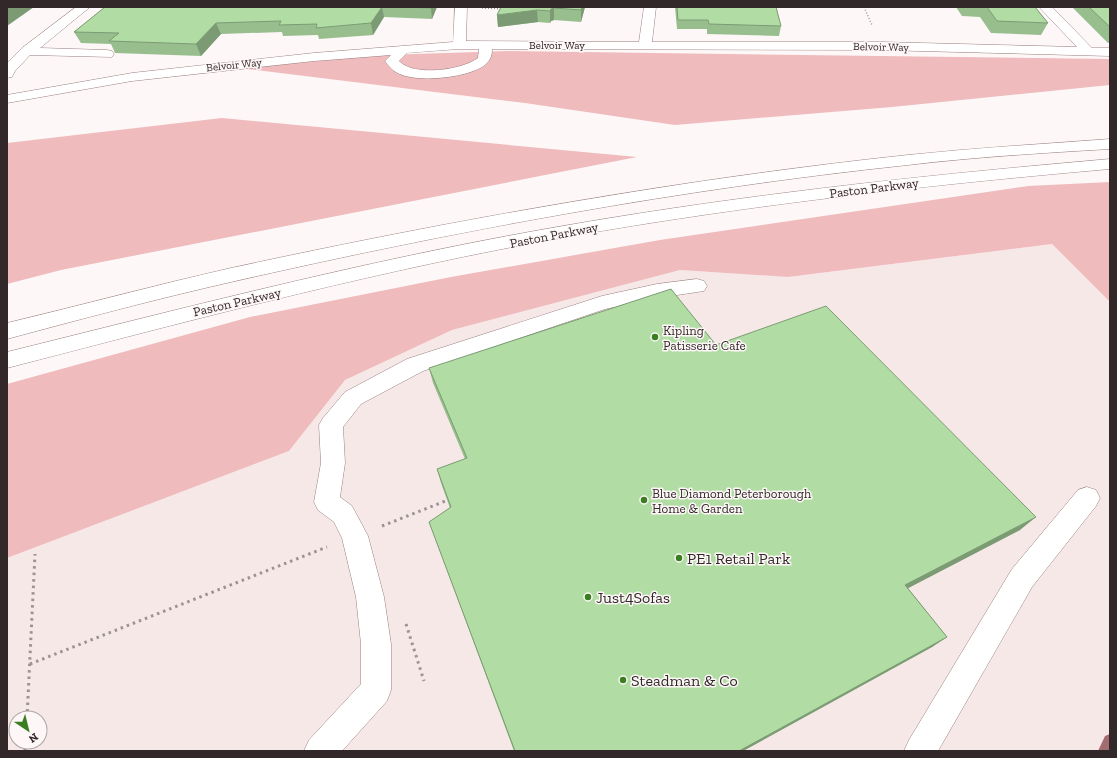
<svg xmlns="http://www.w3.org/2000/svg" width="1117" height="758" font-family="'Zilla Slab',serif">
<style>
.built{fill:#f7e8e8;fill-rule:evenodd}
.green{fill:#efbbbd}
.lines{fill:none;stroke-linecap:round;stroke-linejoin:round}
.stream{fill:#a26c70;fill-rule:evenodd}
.minor-casing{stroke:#9a8081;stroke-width:1}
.highway-casing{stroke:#9a8081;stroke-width:1}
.path-far1{stroke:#9b9293;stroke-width:1.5;stroke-dasharray:1 2;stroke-linecap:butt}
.path{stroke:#9b9293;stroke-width:3;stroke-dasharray:2.5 4;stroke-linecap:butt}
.minor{fill:#fff;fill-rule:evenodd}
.highway{fill:#fff;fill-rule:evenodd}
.wall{fill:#98be8e}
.shaded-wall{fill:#7c9b74}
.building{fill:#b1dda5;stroke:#7c9b74}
.poi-dot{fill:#3a7e21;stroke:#fdf7f7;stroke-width:1.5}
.labels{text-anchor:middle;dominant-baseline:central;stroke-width:3;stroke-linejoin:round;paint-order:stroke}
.far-street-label{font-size:11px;fill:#332829;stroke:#fdf7f7}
.street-label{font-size:13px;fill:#332829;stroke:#fdf7f7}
.poi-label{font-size:13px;fill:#332829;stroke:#fdf7f7;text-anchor:start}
.near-poi-label{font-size:16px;fill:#332829;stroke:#fdf7f7;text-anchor:start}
</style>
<rect width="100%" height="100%" fill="#fdf7f7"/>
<!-- built -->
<path class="built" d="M 1052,244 L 1110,302 L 1109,751 L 7,751 L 7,558 L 289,451 L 345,380 L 452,330 L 680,270 L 788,277 ZM 16,718 L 40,718 L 40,742 L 16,742 Z"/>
<!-- green -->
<path class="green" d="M 508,51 L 1110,59 L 1110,85 L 892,107 L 675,125 L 525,103 L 240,68 L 384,55 Z
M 222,118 L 637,157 L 61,270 L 7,284 L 7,143 Z
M 1110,182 L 1110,302 L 1052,244 L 788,277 L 680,270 L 452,330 L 345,380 L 289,451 L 7,558 L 7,384 L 250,317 L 451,277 L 660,240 L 1028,186 Z"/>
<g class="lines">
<!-- stream -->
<path class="stream" d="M 1110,734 L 1110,751 L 1098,751 L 1105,736 Z"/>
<defs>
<path id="minor" d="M 76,7 L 90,7 L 40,48 L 107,50 L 112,51 L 114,54 L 112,57 L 30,55 L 15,71 L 12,77 L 7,78 L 7,63 L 22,48 Z
M 455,7 L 467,7 L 466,41 L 639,42 L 644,7 L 656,7 L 652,42 L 881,42 L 1077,47 L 1039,7 L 1052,7 L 1092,48 L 1110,48 L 1110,56 L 881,50 L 492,49 C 492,54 491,59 487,63 C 473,78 413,84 396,72 C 392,70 388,65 385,61 L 391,55 L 314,61 L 132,81 L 7,103 L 7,95 L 132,73 L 314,53 L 453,42 ZM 459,49 L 479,49 L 478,58 C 462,70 414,77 399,61 L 407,53 Z
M 697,279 L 704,281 L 707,286 L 704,291 L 657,298 L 605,309 L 423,371 L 361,404 L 343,427 L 345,463 L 340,497 L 352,506 L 368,536 L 384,597 L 391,644 L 391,690 L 387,701 L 342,751 L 304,751 L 309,740 L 361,684 L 361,644 L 356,597 L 342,538 L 334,522 L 318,510 L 314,502 L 321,463 L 319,425 L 323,418 L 345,392 L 407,359 L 602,296 L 657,284 Z
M 1087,487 L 1096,490 L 1100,498 L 1096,506 L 1032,587 L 938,751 L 904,751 L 909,740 L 1012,569 L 1078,490 Z"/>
<path id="highway" d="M 1110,139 L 1110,149 C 1043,153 975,157 908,165 C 681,189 454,231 231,282 C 156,299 81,319 7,339 L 7,323 C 82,305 156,285 231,268 C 453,220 682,179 908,155 C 975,148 1043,144 1110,139 Z
M 1110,159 L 1110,169 C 915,186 721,208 528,244 C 353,277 180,323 7,368 L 7,352 C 180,309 353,264 529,232 C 721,197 915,176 1110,159 Z"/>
</defs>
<!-- minor casing -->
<use href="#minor" class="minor-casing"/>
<!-- highway casing -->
<use href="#highway" class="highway-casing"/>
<!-- path-far1 -->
<path class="path-far1" d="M 864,7 L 872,25
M 482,8 L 503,9"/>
<!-- path -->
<path class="path" d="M 382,526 L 448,500
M 406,624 L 424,681
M 30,664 L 327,547
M 27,718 L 35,554
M 25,742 L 25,751"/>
<!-- minor -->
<use href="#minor" class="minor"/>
<!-- highway -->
<use href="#highway" class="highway"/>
</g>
<!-- wall -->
<path class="wall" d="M 105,7 L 437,7 L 432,19 L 384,17 L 373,35 L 319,39 L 318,35 L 283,36 L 282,32 L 221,34 L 201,56 L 115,53 L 111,44 L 81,43 L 74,32 Z
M 501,7 L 585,7 L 581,22 L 554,20 L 551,21 L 550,23 L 538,22 L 498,27 L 497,15 Z
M 675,7 L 776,7 L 781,26 L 779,36 L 707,34 L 707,29 L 677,29 Z
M 956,7 L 1035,7 L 1048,23 L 1041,35 L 991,33 L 980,17 L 962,16 Z
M 1072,7 L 1110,7 L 1110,43 L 1108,43 Z
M 716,345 L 1020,530 L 908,588 L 947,637 L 932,647 L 743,751 L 514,751 L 429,522 L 450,508 L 441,483 L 437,469 L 465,459 L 433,383 L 429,368 Z"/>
<!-- shaded-wall -->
<path class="shaded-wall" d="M 7,7 L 34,7 L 7,26 Z
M 382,7 L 384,17 L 373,35 L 371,23 Z
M 431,7 L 437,7 L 432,19 L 431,8 Z
M 582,7 L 585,7 L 581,22 L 581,10 Z
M 554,8 L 554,20 L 551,21 L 550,23 L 550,11 L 551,9 Z
M 537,10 L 538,22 L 498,27 L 497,15 Z
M 216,23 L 221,34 L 201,56 L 196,44 Z
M 1036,517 L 1020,530 L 893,596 L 905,585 Z
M 947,637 L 932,647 L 743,751 L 739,751 Z"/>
<!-- building -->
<path class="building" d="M 105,7 L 382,7 L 371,23 L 316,28 L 317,24 L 279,25 L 281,21 L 216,23 L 196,44 L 109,41 L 119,33 L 74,32 Z
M 401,7 L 431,7 L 431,8 Z
M 501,7 L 582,7 L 581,10 L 554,8 L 551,9 L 550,11 L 537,10 L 497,15 Z
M 677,7 L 776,7 L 781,26 L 709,24 L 708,20 L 678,20 Z
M 987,7 L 1035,7 L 1048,23 L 997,21 Z
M 1089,7 L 1110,7 L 1110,27 Z
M 671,289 L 716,345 L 826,306 L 1036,517 L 905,585 L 947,637 L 739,751 L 515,751 L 429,522 L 451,507 L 437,469 L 467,458 L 429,368 Z"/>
<!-- markers -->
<g class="poi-dot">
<circle cx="655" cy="337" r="4"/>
<circle cx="644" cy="500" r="4"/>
<circle cx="679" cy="558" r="4"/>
<circle cx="588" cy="597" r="4"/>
<circle cx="623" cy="680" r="4"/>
</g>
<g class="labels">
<!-- far-street labels -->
<g class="far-street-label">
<text x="557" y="45">Belvoir Way</text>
<text transform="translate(881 47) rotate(1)">Belvoir Way</text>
<text transform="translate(234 65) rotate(-6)">Belvoir Way</text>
</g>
<!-- street labels -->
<g class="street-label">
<text transform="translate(874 188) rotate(-7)">Paston Parkway</text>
<text transform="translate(554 235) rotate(-11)">Paston Parkway</text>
<text transform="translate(237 302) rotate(-13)">Paston Parkway</text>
</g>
<!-- poi labels -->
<g class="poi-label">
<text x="663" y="330">Kipling<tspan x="663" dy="15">Patisserie Cafe</tspan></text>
<text x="652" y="493">Blue Diamond Peterborough<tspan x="652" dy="15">Home &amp; Garden</tspan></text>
</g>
<!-- near-poi labels -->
<g class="near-poi-label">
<text x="687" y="558">PE1 Retail Park</text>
<text x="596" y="597">Just4Sofas</text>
<text x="631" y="680">Steadman &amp; Co</text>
</g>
</g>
<!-- border -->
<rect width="1117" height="758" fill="none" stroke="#332829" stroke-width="16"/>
<!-- north arrow -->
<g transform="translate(28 730) rotate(145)"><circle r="19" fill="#fdf7f7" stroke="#aca4a5"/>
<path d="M0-3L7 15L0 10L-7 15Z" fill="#3a7e21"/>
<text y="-6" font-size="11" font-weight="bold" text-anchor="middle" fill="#332829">N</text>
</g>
</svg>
